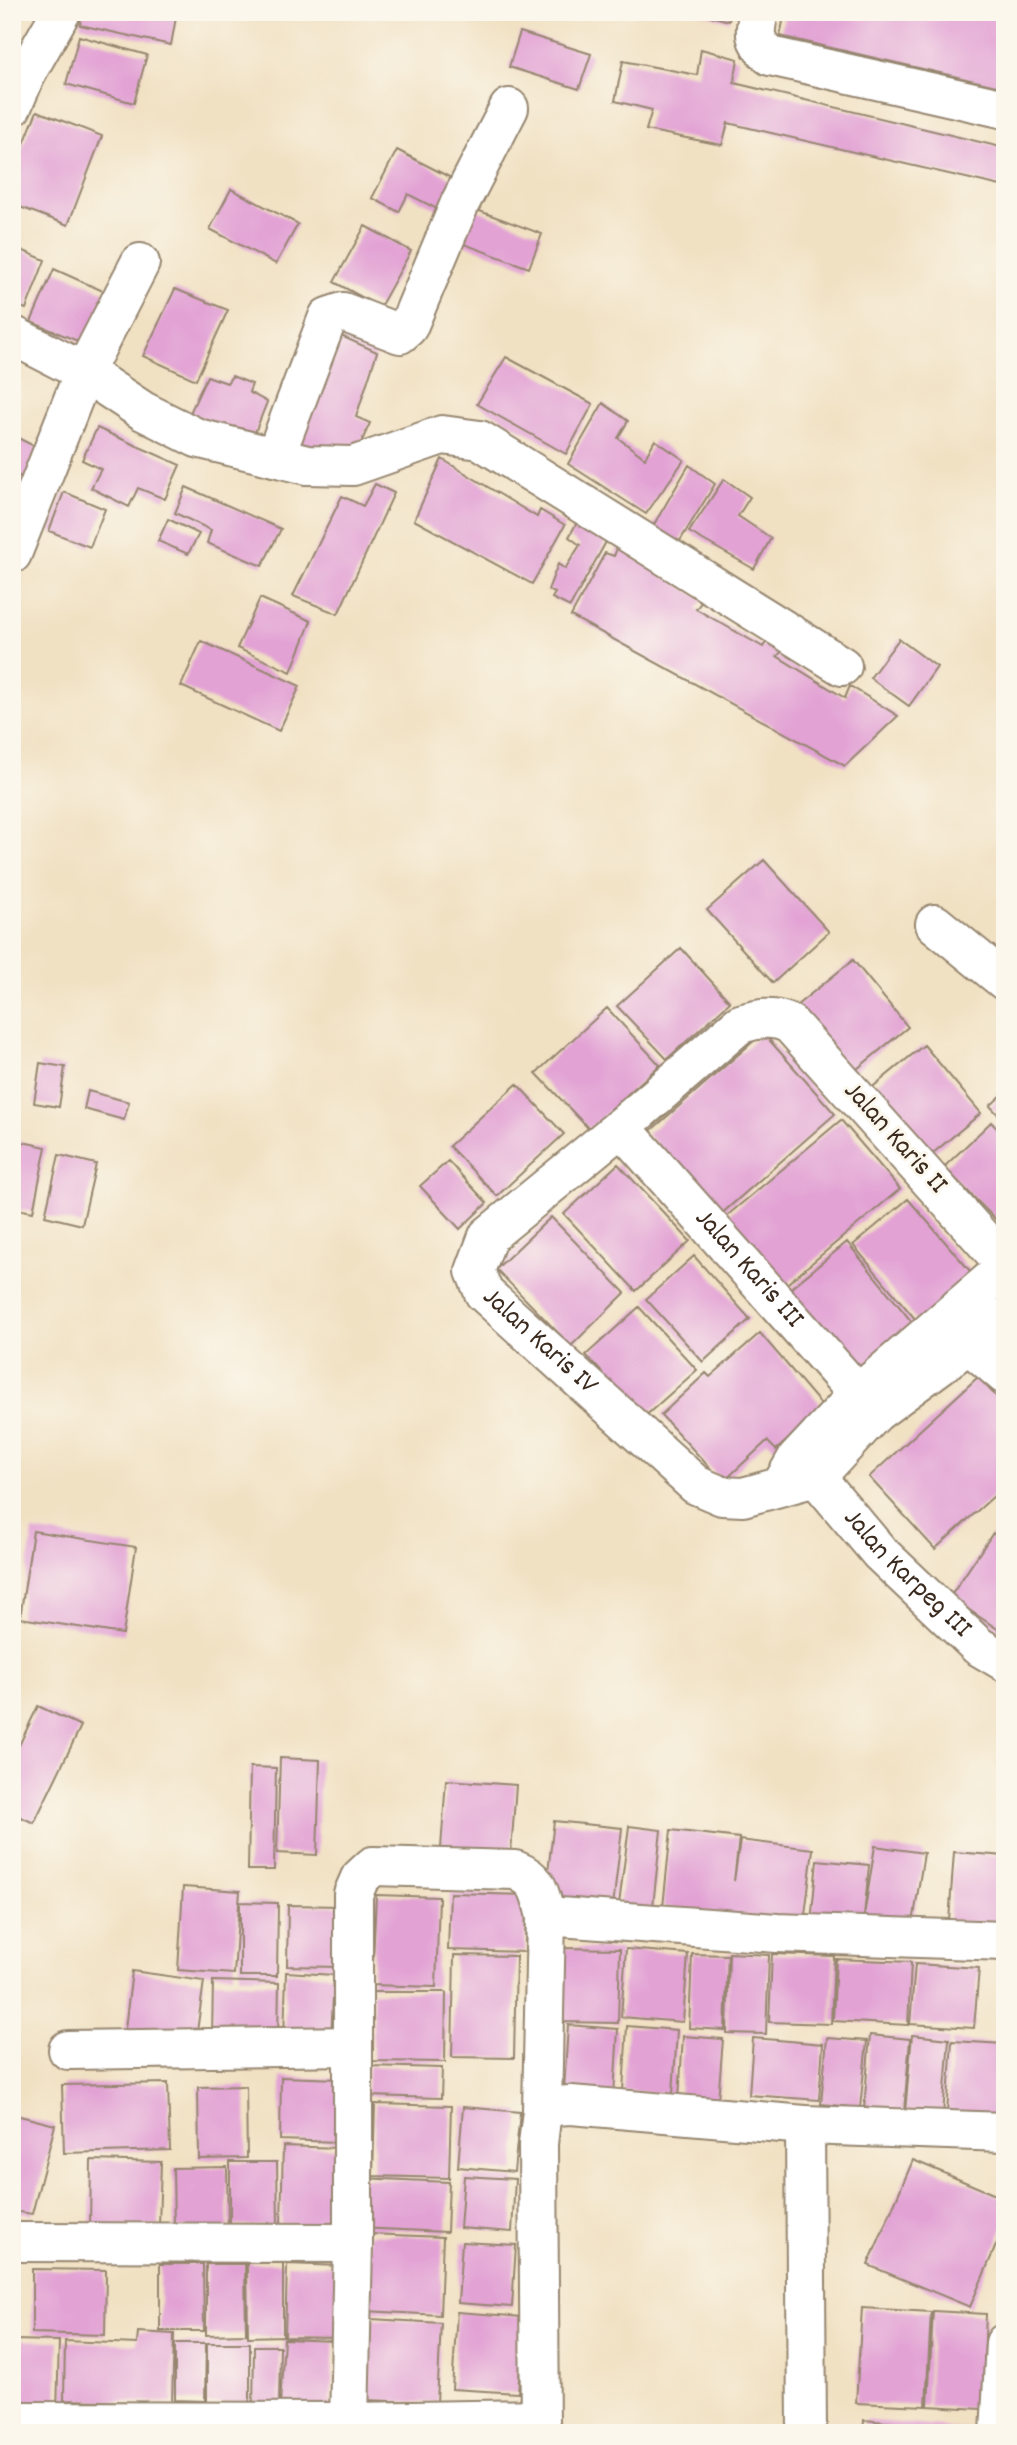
<svg xmlns="http://www.w3.org/2000/svg" width="1017" height="2445" font-family="Dekko,sans-serif">
<style>
.building{fill:#e2a2d4}
.lines{fill:none;stroke-linecap:round;stroke-linejoin:round}
.minor-casing{stroke:#968670;stroke-width:42}
.minor{stroke:#fff;stroke-width:38}
.labels{text-anchor:middle;dominant-baseline:central;stroke-width:6;stroke-linejoin:round;paint-order:stroke}
.street-label{font-size:28px;fill:#3b2a1e;stroke:#fbf7ec}
</style>
<rect width="100%" height="100%" fill="#fbf7ec"/>
<filter id="ink" filterUnits="userSpaceOnUse"><feTurbulence type="fractalNoise" baseFrequency=".0143" numOctaves="2"/><feDisplacementMap in="SourceGraphic" scale="14" xChannelSelector="R" yChannelSelector="G"/><feConvolveMatrix kernelMatrix="1 2 1 2 8 2 1 2 1" color-interpolation-filters="sRGB"/></filter>
<filter id="wash" filterUnits="userSpaceOnUse"><feTurbulence type="fractalNoise" baseFrequency=".00686" numOctaves="4" result="noise"/><feDisplacementMap in="SourceGraphic" scale="28" xChannelSelector="R" yChannelSelector="G"/><feGaussianBlur stdDeviation="1.57" result="paint"/><feColorMatrix in="noise" values="0 0 0 0 0 0 0 0 0 0 0 0 0 0 0 0 0 1.4 0 .05"/><feComposite in="paint" operator="in"/></filter>
<g filter="url(#wash)">
<rect width="100%" height="100%" fill="#f1e1c3"/>
<g id="blocks">
<!-- building -->
<path class="building" d="M 82,12 L 177,12 L 171,45 L 80,25 Z
M 696,12 L 731,12 L 729,21 Z
M 785,12 L 1005,12 L 1005,88 L 780,36 Z
M 520,32 L 591,54 L 579,89 L 509,67 Z
M 79,36 L 147,55 L 134,103 L 66,84 Z
M 701,49 L 738,59 L 734,83 L 1005,148 L 1005,187 L 728,123 L 722,145 L 646,130 L 652,110 L 615,101 L 623,61 L 697,75 Z
M 37,111 L 102,136 L 68,225 L 12,204 L 12,174 Z
M 397,150 L 457,181 L 441,211 L 408,194 L 399,212 L 372,198 Z
M 231,189 L 298,224 L 276,264 L 210,229 Z
M 466,206 L 542,234 L 529,268 L 453,240 Z
M 365,226 L 411,251 L 380,307 L 334,282 Z
M 12,246 L 45,260 L 26,309 L 12,304 Z
M 54,269 L 112,295 L 90,346 L 31,322 Z
M 175,289 L 228,310 L 196,380 L 143,356 Z
M 339,335 L 377,352 L 356,417 L 370,423 L 356,454 L 293,449 Z
M 506,357 L 593,404 L 566,454 L 477,404 Z
M 207,376 L 227,383 L 232,376 L 252,384 L 249,392 L 267,402 L 252,440 L 190,413 Z
M 603,403 L 628,421 L 618,438 L 645,458 L 655,440 L 684,460 L 646,514 L 568,464 Z
M 97,428 L 180,465 L 165,499 L 138,488 L 129,507 L 91,488 L 101,469 L 82,460 Z
M 12,435 L 42,450 L 30,481 L 12,473 Z
M 442,459 L 537,517 L 540,510 L 565,525 L 532,584 L 414,520 Z
M 689,465 L 715,484 L 678,544 L 653,526 Z
M 724,479 L 750,497 L 738,516 L 771,538 L 754,569 L 689,532 Z
M 375,484 L 394,493 L 338,614 L 293,596 L 342,496 L 363,506 Z
M 186,487 L 281,529 L 262,566 L 207,543 L 211,530 L 175,513 Z
M 64,492 L 105,509 L 90,547 L 49,531 Z
M 168,519 L 199,534 L 188,554 L 158,541 Z
M 577,522 L 607,540 L 570,607 L 552,598 L 555,593 L 548,590 L 558,564 L 565,569 L 580,545 L 569,537 Z
M 618,546 L 703,600 L 696,609 L 763,647 L 768,639 L 785,649 L 777,656 L 845,698 L 850,686 L 898,716 L 845,766 L 571,616 L 605,553 L 614,556 Z
M 260,598 L 311,621 L 291,672 L 237,648 Z
M 899,639 L 937,667 L 909,706 L 870,678 Z
M 201,641 L 300,686 L 279,731 L 181,686 Z
M 764,860 L 829,932 L 773,983 L 707,910 Z
M 681,948 L 730,1002 L 667,1059 L 617,1006 Z
M 853,960 L 908,1027 L 852,1073 L 796,1006 Z
M 607,1008 L 660,1065 L 589,1129 L 536,1073 Z
M 763,1033 L 835,1114 L 720,1215 L 647,1134 Z
M 924,1045 L 981,1113 L 927,1158 L 869,1090 Z
M 40,1063 L 65,1067 L 59,1107 L 34,1103 Z
M 517,1084 L 564,1134 L 497,1196 L 449,1146 Z
M 88,1091 L 129,1102 L 124,1120 L 84,1109 Z
M 1005,1092 L 1005,1122 L 990,1106 Z
M 841,1120 L 900,1189 L 782,1288 L 723,1219 Z
M 991,1122 L 1005,1137 L 1005,1229 L 944,1167 Z
M 18,1141 L 46,1147 L 33,1212 L 12,1208 L 12,1167 Z
M 59,1155 L 96,1164 L 82,1225 L 45,1216 Z
M 448,1161 L 487,1203 L 460,1229 L 420,1186 Z
M 618,1164 L 690,1241 L 636,1291 L 564,1214 Z
M 908,1199 L 977,1279 L 921,1326 L 853,1245 Z
M 551,1217 L 625,1293 L 571,1346 L 496,1269 Z
M 847,1242 L 920,1332 L 858,1381 L 785,1293 Z
M 694,1256 L 750,1319 L 703,1362 L 646,1299 Z
M 639,1307 L 697,1370 L 643,1418 L 586,1355 Z
M 760,1333 L 824,1408 L 776,1450 L 767,1441 L 723,1482 L 661,1415 L 706,1373 L 710,1377 Z
M 978,1377 L 1005,1406 L 1005,1486 L 935,1549 L 869,1477 Z
M 33,1531 L 136,1547 L 123,1634 L 20,1618 Z
M 993,1533 L 1005,1541 L 1005,1634 L 950,1597 Z
M 38,1706 L 81,1726 L 34,1823 L 12,1813 L 12,1760 Z
M 280,1758 L 320,1760 L 317,1855 L 277,1853 Z
M 250,1767 L 276,1768 L 274,1870 L 248,1870 Z
M 446,1780 L 516,1785 L 511,1853 L 441,1848 Z
M 554,1821 L 622,1828 L 613,1906 L 545,1898 Z
M 629,1826 L 661,1830 L 652,1916 L 618,1912 Z
M 671,1830 L 739,1838 L 734,1881 L 740,1840 L 813,1849 L 804,1923 L 663,1907 Z
M 875,1846 L 924,1853 L 911,1936 L 811,1923 L 817,1860 L 869,1865 L 864,1916 Z
M 954,1852 L 1005,1856 L 1005,1925 L 949,1921 Z
M 183,1887 L 240,1891 L 234,1974 L 178,1970 Z
M 450,1893 L 526,1895 L 525,1952 L 448,1950 Z
M 376,1895 L 439,1897 L 436,1987 L 372,1985 Z
M 240,1902 L 278,1903 L 277,1976 L 240,1976 Z
M 288,1905 L 341,1906 L 340,1967 L 287,1966 Z
M 562,1948 L 620,1949 L 618,2023 L 561,2022 Z
M 626,1949 L 688,1954 L 683,2022 L 621,2017 Z
M 729,1953 L 769,1955 L 766,2034 L 727,2033 Z
M 692,1954 L 728,1955 L 725,2030 L 689,2028 Z
M 772,1954 L 834,1956 L 831,2024 L 769,2022 Z
M 454,1955 L 516,1956 L 514,2058 L 452,2057 Z
M 836,1959 L 911,1962 L 908,2025 L 833,2021 Z
M 915,1964 L 979,1968 L 974,2028 L 910,2024 Z
M 132,1971 L 204,1981 L 195,2046 L 124,2037 Z
M 286,1972 L 334,1975 L 331,2039 L 284,2038 Z
M 213,1981 L 279,1983 L 278,2038 L 212,2037 Z
M 373,1992 L 446,1992 L 445,2062 L 373,2061 Z
M 568,2025 L 618,2029 L 614,2095 L 564,2091 Z
M 627,2026 L 677,2030 L 673,2094 L 623,2091 Z
M 870,2035 L 910,2039 L 904,2112 L 864,2109 Z
M 912,2035 L 949,2039 L 943,2115 L 905,2112 Z
M 683,2036 L 723,2039 L 718,2101 L 679,2098 Z
M 753,2038 L 823,2044 L 819,2100 L 749,2095 Z
M 827,2038 L 867,2041 L 860,2108 L 821,2104 Z
M 952,2041 L 1005,2044 L 1005,2116 L 947,2113 Z
M 368,2066 L 442,2068 L 441,2098 L 367,2096 Z
M 281,2077 L 340,2079 L 339,2142 L 280,2140 Z
M 168,2083 L 170,2150 L 64,2153 L 62,2085 Z
M 246,2086 L 247,2158 L 199,2159 L 198,2087 Z
M 375,2104 L 451,2106 L 449,2178 L 373,2176 Z
M 463,2107 L 520,2112 L 514,2172 L 458,2167 Z
M 12,2114 L 55,2125 L 32,2214 L 12,2211 Z
M 283,2146 L 338,2148 L 336,2226 L 281,2224 Z
M 91,2160 L 161,2162 L 159,2227 L 90,2226 Z
M 913,2160 L 1005,2199 L 1005,2224 L 970,2307 L 868,2265 Z
M 230,2162 L 277,2162 L 278,2226 L 230,2226 Z
M 227,2167 L 228,2228 L 174,2228 L 173,2168 Z
M 464,2176 L 515,2179 L 512,2232 L 460,2228 Z
M 360,2178 L 449,2182 L 447,2232 L 358,2228 Z
M 369,2234 L 443,2237 L 440,2315 L 366,2311 Z
M 462,2242 L 516,2245 L 512,2307 L 458,2303 Z
M 247,2263 L 283,2263 L 283,2336 L 248,2337 Z
M 160,2264 L 203,2264 L 204,2331 L 160,2331 Z
M 206,2264 L 245,2264 L 246,2334 L 206,2335 Z
M 287,2264 L 340,2266 L 338,2338 L 285,2337 Z
M 32,2269 L 106,2270 L 105,2335 L 32,2333 Z
M 862,2308 L 931,2312 L 926,2406 L 856,2403 Z
M 933,2311 L 986,2314 L 982,2409 L 928,2406 Z
M 457,2312 L 523,2317 L 518,2393 L 452,2389 Z
M 371,2319 L 441,2323 L 437,2403 L 367,2400 Z
M 138,2332 L 174,2334 L 172,2403 L 64,2400 L 65,2341 L 137,2344 Z
M 284,2339 L 334,2341 L 331,2409 L 280,2406 Z
M 12,2340 L 59,2341 L 57,2412 L 12,2411 Z
M 175,2343 L 206,2343 L 205,2401 L 175,2400 Z
M 207,2343 L 250,2343 L 250,2404 L 207,2404 Z
M 254,2346 L 280,2346 L 279,2409 L 253,2409 Z
M 864,2420 L 971,2430 L 971,2433 L 863,2433 Z"/>
</g>
</g>
<g filter="url(#ink)">
<use href="#blocks" fill-opacity="0" stroke="#968670" stroke-width="2"/>
<g class="lines">
<defs>
<g id="minor">
<path d="M 759,12 C 754,33 753,41 770,56 L 1005,109"/>
<path d="M 12,107 L 28,70 L 61,12"/>
<path d="M 12,335 L 84,372 L 143,411 L 197,438 L 307,465 L 353,466 L 442,435 L 480,440 L 842,666"/>
<path d="M 275,457 L 328,317 L 343,312 L 400,334 L 408,327 L 460,203 L 509,108"/>
<path d="M 12,554 L 84,372 L 140,263"/>
<path d="M 935,924 L 1005,981"/>
<path id="s1" d="M 621,1127 L 875,1413"/>
<path id="s2" d="M 1005,1264 L 790,1024 C 772,1015 758,1019 740,1024 L 621,1127 L 488,1236 L 475,1271 L 484,1293 L 696,1485 L 722,1496 L 743,1497 L 816,1477 L 875,1413 L 1005,1317"/>
<path d="M 967,1343 L 1005,1375"/>
<path id="s3" d="M 816,1477 L 880,1553 L 978,1646 L 1005,1662"/>
<path d="M 785,1479 L 796,1460 L 858,1394 L 1005,1268"/>
<path d="M 68,2050 L 353,2046"/>
<path d="M 542,2111 L 555,2106 L 571,2105 L 805,2125 L 1005,2132"/>
<path d="M 805,2125 L 807,2433"/>
<path d="M 12,2242 L 353,2243"/>
<path d="M 12,2421 L 349,2422 L 540,2419"/>
<path d="M 349,2422 L 353,2243 L 353,1894 L 360,1878 L 373,1866 L 515,1870 C 540,1880 539,1892 546,1916 L 777,1933 L 1005,1941"/>
<path d="M 540,2433 L 538,2144 L 542,2111 L 546,1916"/>
<path d="M 1000,2433 L 1005,2343"/>
</g>
</defs>
<!-- minor casing -->
<use href="#minor" class="minor-casing"/>
<!-- minor -->
<use href="#minor" class="minor"/>
</g>
</g>
<g class="labels">
<!-- street labels -->
<g class="street-label">
<text transform="translate(894 1139) rotate(48)">Jalan Karis II</text>
<text stroke="none"><textPath href="#s1" startOffset="191">Jalan Karis III</textPath></text>
<text stroke="none"><textPath href="#s2" startOffset="838">Jalan Karis IV</textPath></text>
<text stroke="none"><textPath href="#s3" startOffset="133">Jalan Karpeg III</textPath></text>
</g>
</g>
<!-- margin -->
<rect width="1017" height="2445" fill="none" stroke="#fbf7ec" stroke-width="42"/>
</svg>
